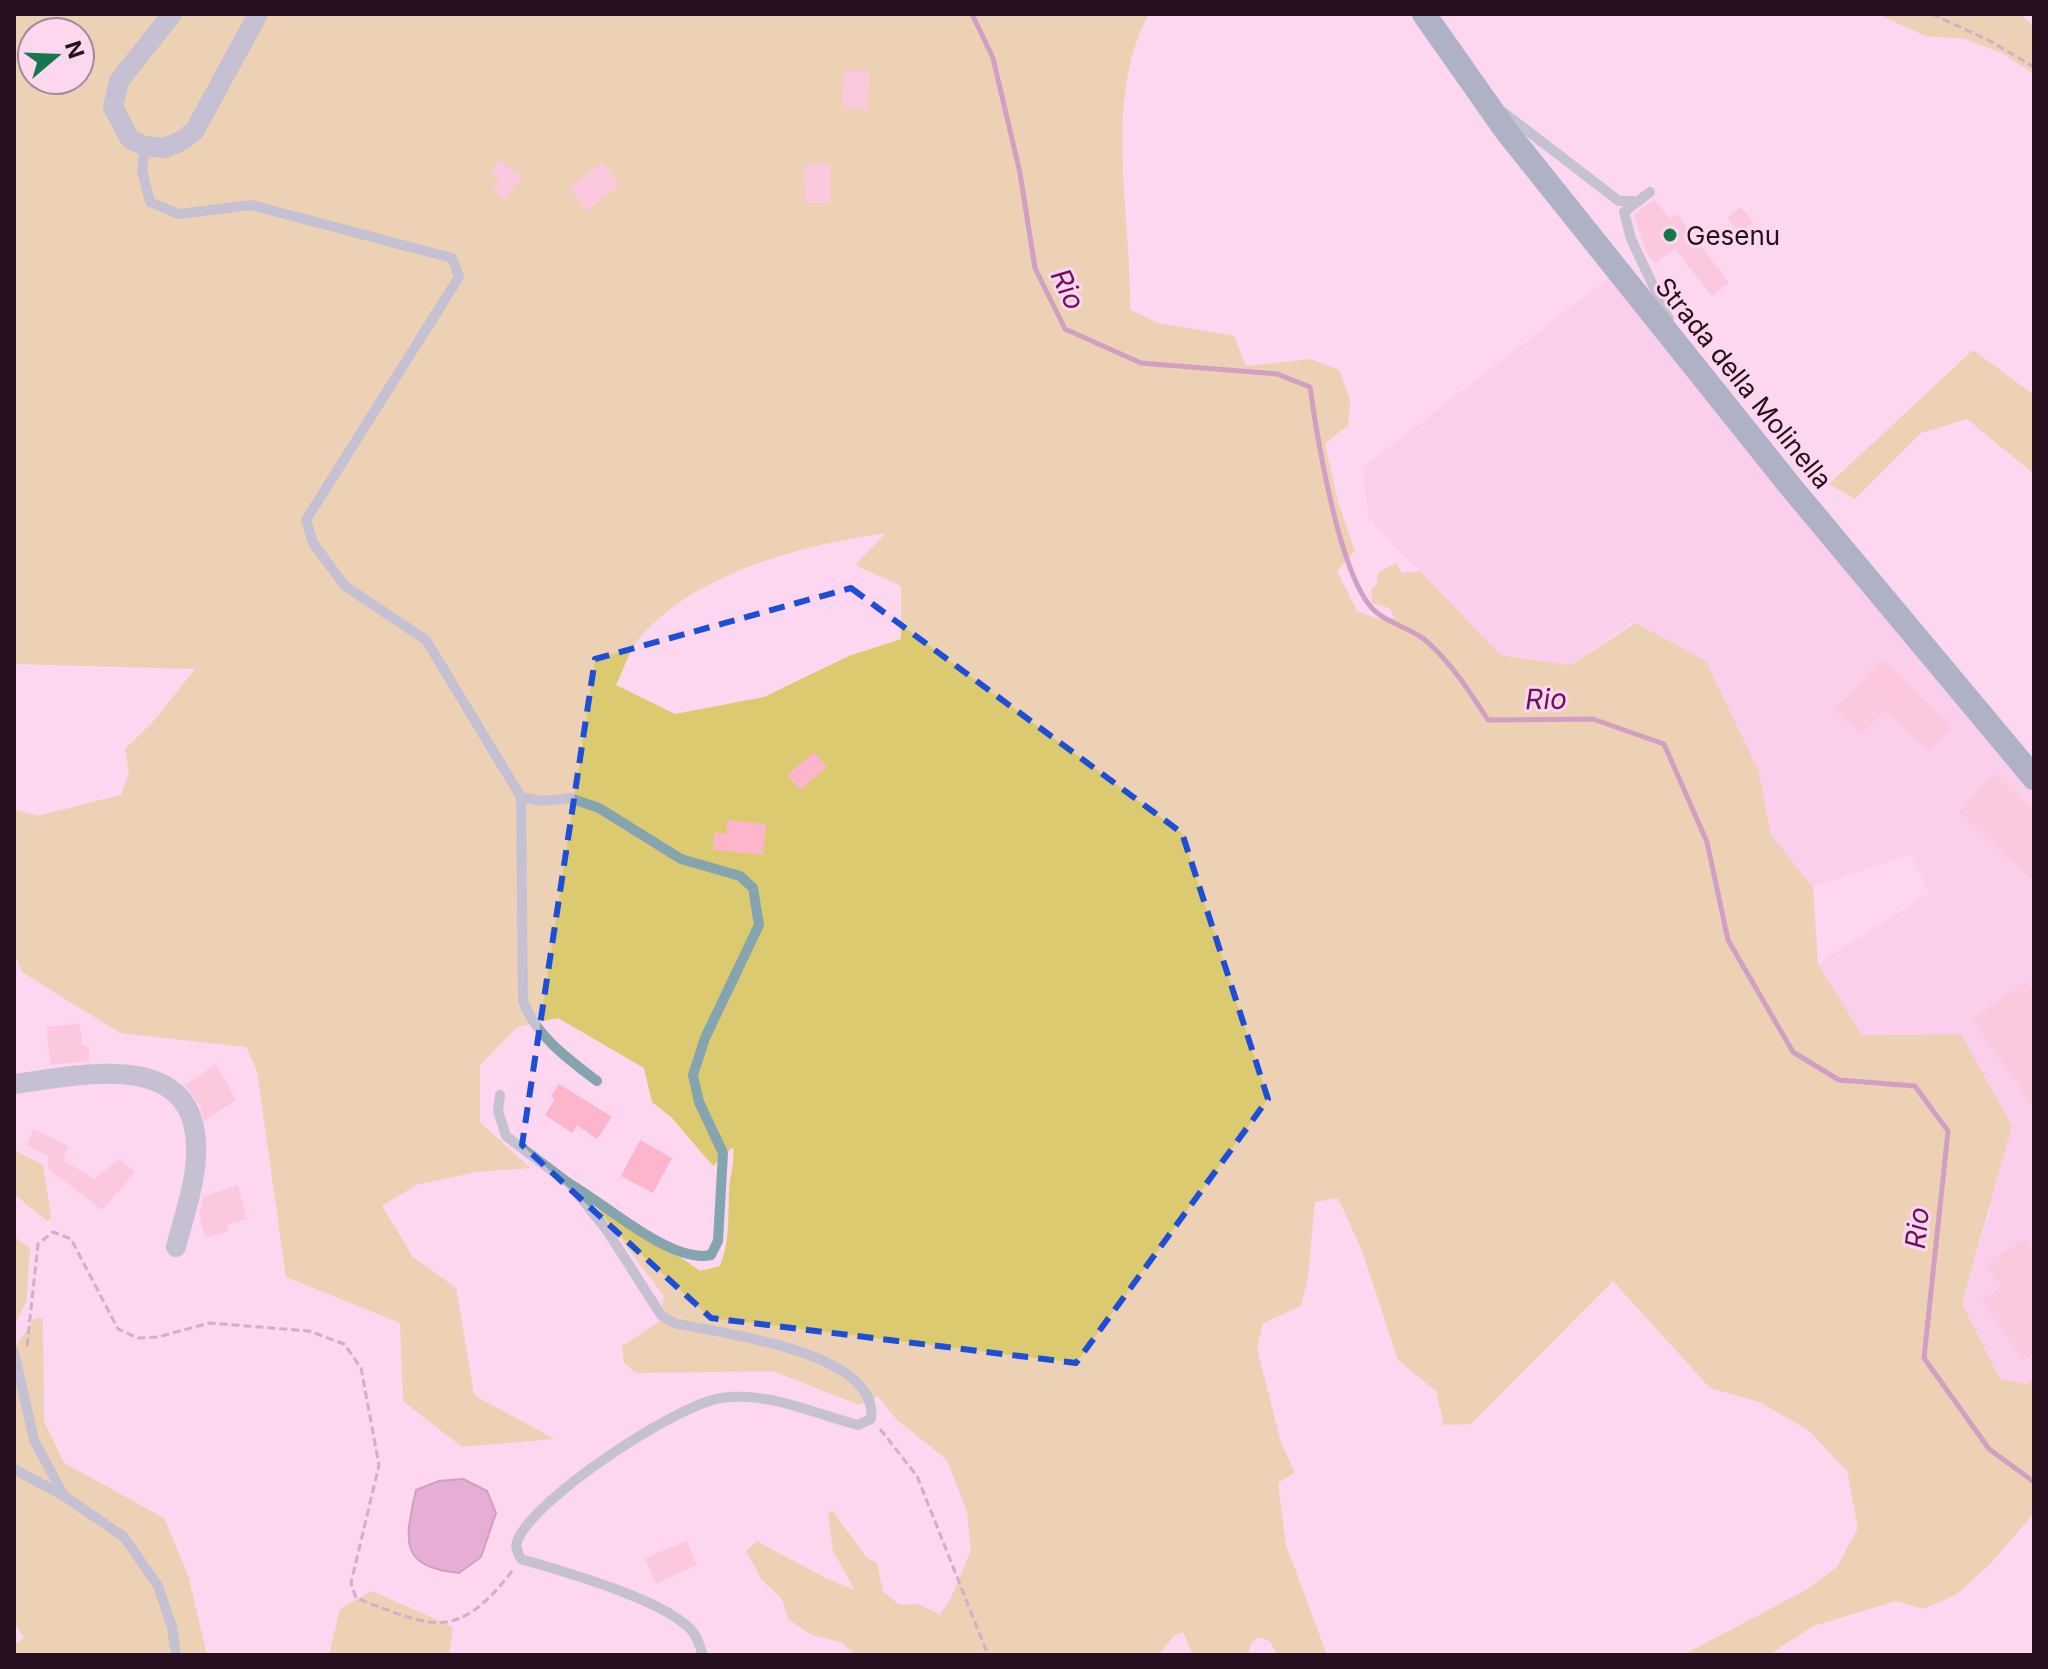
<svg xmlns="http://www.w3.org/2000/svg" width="2048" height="1669" font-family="Inter,sans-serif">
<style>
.built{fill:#fbc5e9}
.green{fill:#dbca70;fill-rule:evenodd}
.water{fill:#cf7db6;stroke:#9c5c89;stroke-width:2}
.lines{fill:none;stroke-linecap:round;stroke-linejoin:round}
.stream{stroke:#9c5c89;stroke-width:5}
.building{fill:#fcb5cb}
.path{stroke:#9e8094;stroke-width:3;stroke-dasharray:8 4;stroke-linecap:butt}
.service{stroke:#84a4af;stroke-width:10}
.minor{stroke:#84a4af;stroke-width:20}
.secondary{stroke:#538594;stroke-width:24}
.marked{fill:none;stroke:#1d4ed8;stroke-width:6;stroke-dasharray:16 10;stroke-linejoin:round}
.poi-dot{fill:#16774d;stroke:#fcd7ef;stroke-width:3}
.labels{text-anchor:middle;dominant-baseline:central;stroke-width:6;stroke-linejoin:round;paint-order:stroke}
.poi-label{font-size:26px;fill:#26101f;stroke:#fcd7ef;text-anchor:start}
.street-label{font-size:26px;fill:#26101f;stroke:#fcd7ef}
.water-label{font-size:28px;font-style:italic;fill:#73105e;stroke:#fcd7ef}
</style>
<rect width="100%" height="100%" fill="#fcd7ef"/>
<!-- built -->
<path class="built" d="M 1618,271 L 2034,778 L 2034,1377 L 2027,1384 L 2000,1379 L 1962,1302 L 1991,1208 L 1961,1034 L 1862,1035 L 1818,964 L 1929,893 L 1911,854 L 1813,887 L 1771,835 L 1759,772 L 1706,661 L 1633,621 L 1571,665 L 1500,655 L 1369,518 L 1362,468 Z"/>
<!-- green -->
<path class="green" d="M 14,14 L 1149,14 C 1102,98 1132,218 1130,310 L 1158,323 L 1234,336 L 1246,366 L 1310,359 L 1339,370 L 1350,400 L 1348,425 L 1325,444 L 1338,502 L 1355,551 L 1337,571 L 1357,611 L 1379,619 L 1395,618 L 1389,608 L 1372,603 L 1371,589 L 1377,584 L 1378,573 L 1396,563 L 1402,573 L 1420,571 L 1500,655 L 1571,665 L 1636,623 L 1706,661 L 1759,772 L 1771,835 L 1813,887 L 1818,964 L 1862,1035 L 1961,1034 L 2012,1126 L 1962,1303 L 2000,1379 L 2027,1384 L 2034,1377 L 2034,1513 L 1991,1563 L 1956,1595 L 1923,1609 L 1896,1601 L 1813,1626 L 1769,1655 L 1683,1655 L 1806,1590 L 1837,1567 L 1858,1528 L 1847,1471 L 1807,1429 L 1759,1402 L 1710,1388 L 1613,1281 L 1471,1424 L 1444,1425 L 1436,1391 L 1398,1360 L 1361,1248 L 1338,1198 L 1315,1202 L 1308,1277 L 1301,1306 L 1263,1323 L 1257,1348 L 1281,1443 L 1295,1473 L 1278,1483 L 1286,1545 L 1327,1655 L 1277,1655 L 1270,1641 L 1258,1637 L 1251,1643 L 1248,1655 L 1193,1655 L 1183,1632 L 1175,1635 L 1158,1655 L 856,1655 L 841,1642 L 812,1635 L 788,1619 L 782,1599 L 762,1580 L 746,1551 L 757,1541 L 827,1579 L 855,1590 L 833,1551 L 828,1515 L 832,1510 L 867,1558 L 877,1563 L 883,1591 L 899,1605 L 917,1604 L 940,1614 L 951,1598 L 971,1550 L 967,1512 L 947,1460 L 896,1419 L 878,1396 L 859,1405 L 773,1371 L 636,1373 L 624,1363 L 622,1346 L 659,1322 L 664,1296 L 594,1204 L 597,1198 L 700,1271 L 720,1266 C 730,1241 728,1217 729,1190 C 730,1174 735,1163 733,1147 L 713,1166 L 672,1118 L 652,1102 L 644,1068 L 558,1018 L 517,1027 L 480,1065 L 480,1122 L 530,1168 L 476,1172 L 416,1185 L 382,1206 L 413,1257 L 456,1288 L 474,1395 L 554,1439 L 462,1447 L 403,1401 L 400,1323 L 286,1277 L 257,1071 L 246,1047 L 120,1033 L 22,972 L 14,951 L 14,809 L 38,816 L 121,795 L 129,773 L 125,749 L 152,723 L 195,669 L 14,664 ZM 32,32 L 80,32 L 80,80 L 32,80 ZM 886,533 L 855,565 L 901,586 L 901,639 L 849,656 L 764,697 L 675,714 L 616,685 C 623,672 628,653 637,641 C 692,573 803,545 886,533 Z
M 1878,14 L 2019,14 L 2034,26 L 2034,74 L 2002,53 L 1964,39 L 1925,36 Z
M 1973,350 L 2034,395 L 2034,474 L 1967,419 L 1921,433 L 1855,499 L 1829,484 Z
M 14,1150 L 43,1165 L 51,1217 L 47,1221 L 14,1194 Z
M 14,1236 L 30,1249 L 26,1302 L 14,1326 Z
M 35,1318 L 43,1319 L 44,1421 L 64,1463 L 164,1518 L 188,1575 L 207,1655 L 14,1655 L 14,1644 L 24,1638 L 14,1622 L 14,1348 Z
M 372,1591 L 453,1627 L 449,1655 L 329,1655 L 340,1609 Z"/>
<!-- water -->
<path class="water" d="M 463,1479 L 487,1491 L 496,1513 L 481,1557 L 459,1573 C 398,1567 405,1540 416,1490 L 439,1481 Z"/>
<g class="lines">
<!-- stream -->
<path class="stream" d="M 972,14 L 993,58 L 1020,173 L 1035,268 L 1065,329 L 1141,363 L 1277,374 L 1310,387 C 1317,437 1340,582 1376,612 C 1390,624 1410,628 1424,639 C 1450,661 1470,692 1488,720 L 1593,719 L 1664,744 L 1707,842 L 1728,940 L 1793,1052 L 1839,1080 L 1915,1086 L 1948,1131 L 1924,1358 L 1989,1449 L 2034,1482"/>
</g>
<!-- building -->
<path class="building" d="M 844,70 L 869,71 L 868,109 L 843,108 Z
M 500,160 L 523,177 L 504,200 L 492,190 L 500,180 L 491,172 Z
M 602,162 L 620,184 L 587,211 L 569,188 Z
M 804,164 L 830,164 L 830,203 L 805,203 Z
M 1654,199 L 1670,219 L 1677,214 L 1729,283 L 1712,296 L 1675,249 L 1654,263 L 1645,250 L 1634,215 Z
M 1741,207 L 1753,222 L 1740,233 L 1727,218 Z
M 1882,659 L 1953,726 L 1929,751 L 1885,710 L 1861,735 L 1834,709 Z
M 814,752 L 827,767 L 800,790 L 787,775 Z
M 1994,774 L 2034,812 L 2034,883 L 1959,812 Z
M 727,820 L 766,824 L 763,855 L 713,850 L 714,832 L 726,834 Z
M 2026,981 L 2034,992 L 2034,1108 L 1972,1020 Z
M 79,1024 L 83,1045 L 89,1047 L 89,1061 L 51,1065 L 46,1027 Z
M 216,1064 L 236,1100 L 204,1121 L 200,1106 L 185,1085 Z
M 559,1084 L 612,1117 L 597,1139 L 577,1125 L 572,1133 L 545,1115 L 555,1099 L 551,1096 Z
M 33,1129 L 68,1146 L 63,1160 L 94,1179 L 119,1159 L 135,1172 L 102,1210 L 48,1168 L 48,1156 L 27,1145 Z
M 640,1140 L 672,1158 L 653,1193 L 621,1176 Z
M 238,1185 L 247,1219 L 227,1224 L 229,1231 L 205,1238 L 199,1213 L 203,1197 Z
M 2024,1239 L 2034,1254 L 2034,1354 L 2023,1361 L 1982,1300 L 2001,1286 L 1986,1264 Z
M 687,1541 L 697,1565 L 656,1584 L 645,1558 Z"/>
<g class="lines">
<!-- path -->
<path class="path" d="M 1932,14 L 1990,41 L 2034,67
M 27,1346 L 38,1244 L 53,1232 L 71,1239 L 118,1329 L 138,1338 L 158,1337 L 209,1323 L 309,1331 L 344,1344 L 361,1368 L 379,1465 L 351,1583 L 356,1598 C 431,1626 456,1644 512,1571
M 880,1429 L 917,1476 L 988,1655"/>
<!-- service -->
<path class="service" d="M 1503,112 L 1619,201 L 1634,201
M 145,146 L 142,170 L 150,202 L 179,214 L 251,205 L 452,258 L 459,277 L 306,520 L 313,543 L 345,586 L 426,640 L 521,797 L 542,801 L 570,798 L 599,808 L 681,859 L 740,876 L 753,888 L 759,925 L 705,1038 L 693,1075 L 699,1102 L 723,1153 L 718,1241 L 711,1255 C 671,1264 606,1204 570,1184
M 1650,192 L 1624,212 L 1631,239 L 1669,319
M 521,797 L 523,1001 C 536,1036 568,1059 597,1081
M 500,1095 L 498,1111 L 506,1136 L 570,1184 L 608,1232 L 661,1315 L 674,1323 C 721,1334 880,1351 871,1419 L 858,1425 C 814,1414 768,1391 722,1398 C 678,1403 530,1501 517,1542 C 515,1548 518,1553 521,1559 C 562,1571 667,1600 693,1632 C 698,1638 700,1648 703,1655
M 14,1352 L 34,1440 L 64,1496 L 124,1537 L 158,1586 L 172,1627 L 176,1655
M 14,1469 L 64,1496"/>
<!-- minor -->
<path class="minor" d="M 172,14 L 119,81 L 113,107 L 130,139 L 145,146 L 165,148 L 183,140 L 195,130 L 258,14
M 14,1084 C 77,1076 192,1047 196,1144 C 198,1178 184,1215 176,1247"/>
<!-- secondary -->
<path class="secondary" d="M 1424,14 L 1507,132 L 1791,487 L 2034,778"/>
</g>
<!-- marked area -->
<path d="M0 0H2048V1669H0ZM 851,588 L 1182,833 L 1268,1099 L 1076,1363 L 711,1318 L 522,1145 L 595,659 Z" fill="#fcd7ef" fill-opacity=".55" fill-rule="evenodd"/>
<path class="marked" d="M 851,588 L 1182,833 L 1268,1099 L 1076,1363 L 711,1318 L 522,1145 L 595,659 Z"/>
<!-- markers -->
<circle class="poi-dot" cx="1670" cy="235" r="8"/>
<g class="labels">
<!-- poi labels -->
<g class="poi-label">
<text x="1686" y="235">Gesenu</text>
</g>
<!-- street labels -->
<g class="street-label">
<text transform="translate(1744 383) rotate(51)">Strada della Molinella</text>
</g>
<!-- water labels -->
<g class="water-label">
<text transform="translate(1068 289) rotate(64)">Rio</text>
<text transform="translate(1546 699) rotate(-1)">Rio</text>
<text transform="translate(1917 1228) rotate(-84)">Rio</text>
</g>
</g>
<!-- border -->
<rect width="2048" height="1669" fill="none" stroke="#26101f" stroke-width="32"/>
<!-- north arrow -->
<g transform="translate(56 56) rotate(71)"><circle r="38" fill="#fcd7ef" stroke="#a6879c" stroke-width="2"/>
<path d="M0-6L14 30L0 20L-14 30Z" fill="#16774d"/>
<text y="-12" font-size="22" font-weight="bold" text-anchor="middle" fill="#26101f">N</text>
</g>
</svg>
